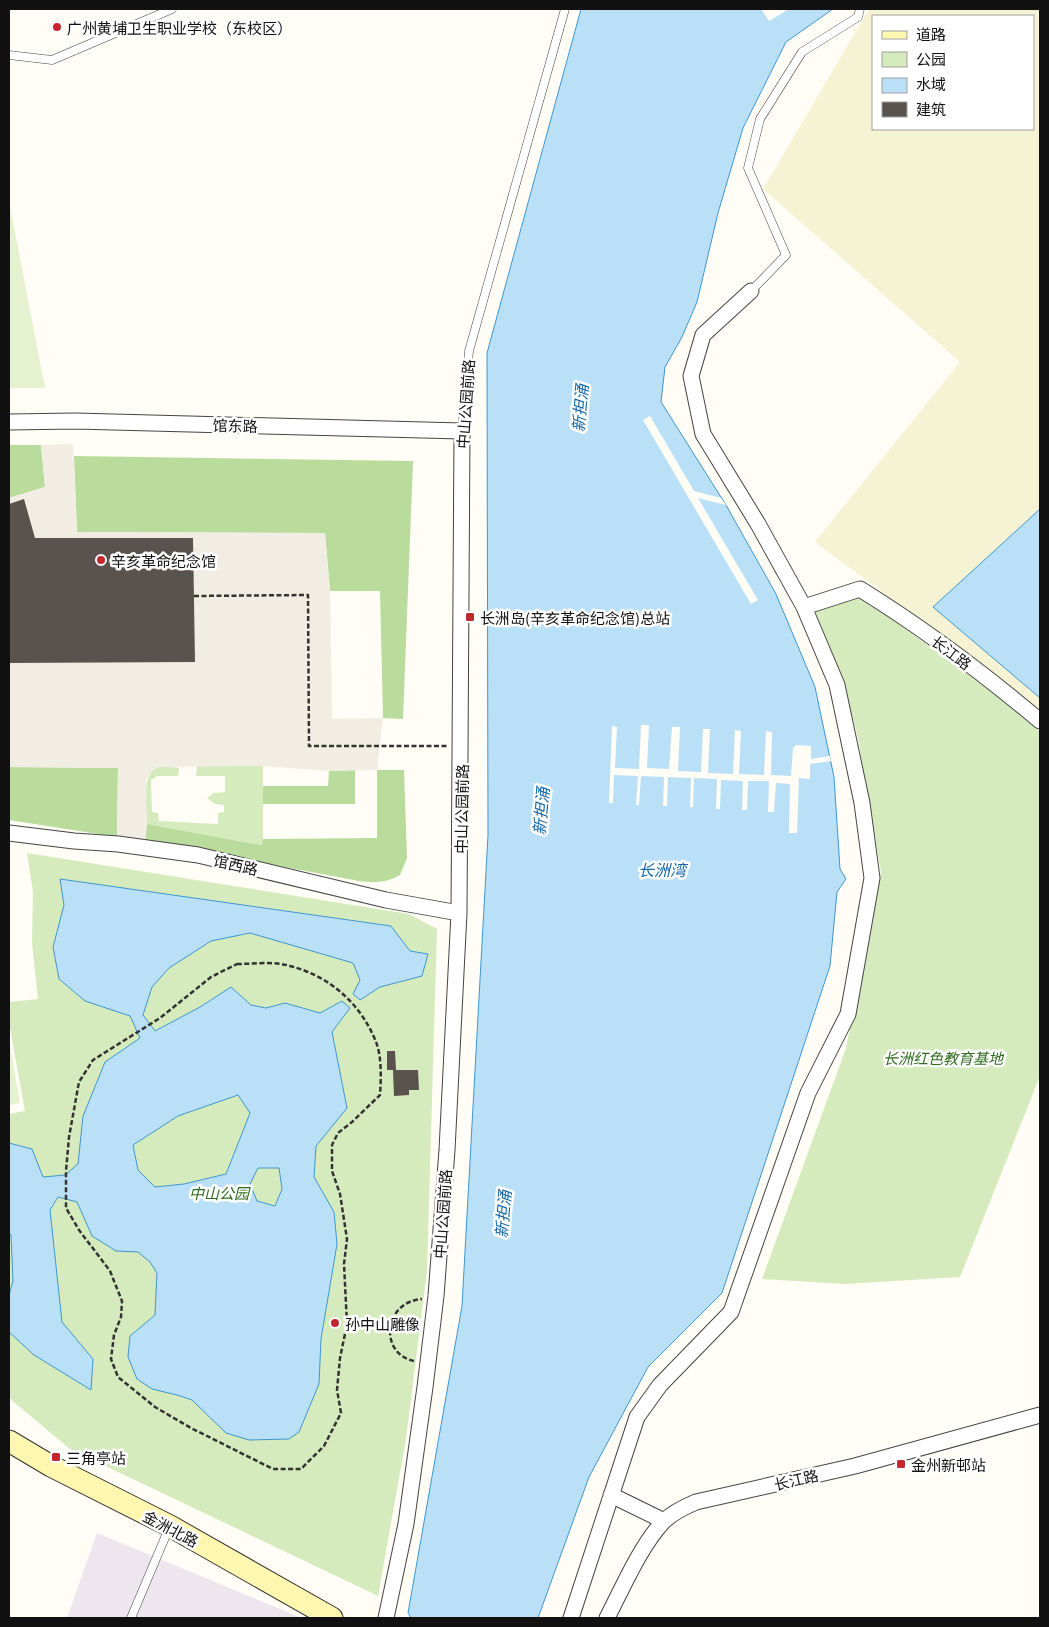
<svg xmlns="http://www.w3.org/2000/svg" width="1049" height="1627" font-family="Georgia,'Noto Sans SC',serif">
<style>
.industrial{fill:#eee6ef}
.farmland{fill:#f6f3d4;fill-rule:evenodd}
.green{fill:#d5ebbd}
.forest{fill:#b9dc9c}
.pitch{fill:#e6f2cf}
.plaza{fill:#f1ede2}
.water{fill:#b9e0f7;stroke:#3f96cf;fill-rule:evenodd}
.pier{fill:#fffdf5}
.building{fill:#5a524d}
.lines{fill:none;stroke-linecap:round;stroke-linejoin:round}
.service-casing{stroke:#444;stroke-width:9}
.minor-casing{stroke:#444;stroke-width:17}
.secondary-casing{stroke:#333;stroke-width:23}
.path{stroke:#333;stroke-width:2.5;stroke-dasharray:5 2.5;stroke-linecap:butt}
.service{stroke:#fff;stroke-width:8}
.minor{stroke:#fff;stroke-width:15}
.secondary{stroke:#fff6b0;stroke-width:21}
.poi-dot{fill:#c4262e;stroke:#fff;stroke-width:2}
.labels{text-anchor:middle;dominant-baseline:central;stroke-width:5;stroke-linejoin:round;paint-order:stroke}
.poi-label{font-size:15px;fill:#111;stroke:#fff;text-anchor:start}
.street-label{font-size:15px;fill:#111;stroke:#fff}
.park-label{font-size:15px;font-style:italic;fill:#2f6b1f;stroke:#fff}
.water-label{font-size:16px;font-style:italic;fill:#1768a6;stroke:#fff}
</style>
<rect width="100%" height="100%" fill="#fffdf5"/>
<!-- industrial -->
<path class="industrial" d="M 97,1533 L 302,1618 L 67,1618 Z"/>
<!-- farmland -->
<path class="farmland" d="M 869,9 L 1040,9 L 1040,709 L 815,542 L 960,362 L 763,189 ZM 873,16 L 1033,16 L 1033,129 L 873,129 Z"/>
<!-- green -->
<path class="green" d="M 860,596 L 1002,699 L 1040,732 L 1040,1076 L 960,1277 L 845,1284 L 762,1279 L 846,1048 L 881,872 L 858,738 L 844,684 L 815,611 Z
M 197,766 L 263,766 L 263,845 L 147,824 C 147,809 140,771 159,767 C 165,766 173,767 179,768 L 178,776 L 157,776 L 151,780 L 152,812 L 158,813 L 159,821 L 218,824 L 218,813 L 224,812 L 224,805 L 215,804 L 207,798 L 214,793 L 225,792 L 225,776 L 196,776 Z
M 27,853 L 409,914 L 437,929 L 427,1271 L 406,1439 L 378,1596 L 70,1449 L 9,1398 L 9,1114 L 25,1111 L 9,1023 L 9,1002 L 38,999 L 32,943 L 33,892 Z"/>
<!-- forest -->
<path class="forest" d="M 9,445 L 41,445 L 45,487 L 9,498 Z
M 74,456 L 413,461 L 403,719 L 383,718 L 380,591 L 330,591 L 325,533 L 77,532 Z
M 9,767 L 118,768 L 117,837 L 9,820 Z
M 355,770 L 355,804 L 263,804 L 263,786 L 328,786 L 329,771 Z
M 377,770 L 404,770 L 407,858 L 400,875 C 386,883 375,883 359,881 L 145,841 L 147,824 L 262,845 L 263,839 L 377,838 Z"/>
<!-- pitch -->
<path class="pitch" d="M 9,201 L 45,388 L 9,388 Z
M 9,1040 L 20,1103 L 9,1105 Z"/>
<!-- plaza -->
<path class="plaza" d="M 73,444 L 77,532 L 325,533 L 330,591 L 332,719 L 383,718 L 377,770 L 329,771 L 262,766 L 158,767 L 151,772 L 146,779 L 147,824 L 145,841 L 117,837 L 118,768 L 9,767 L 9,498 L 45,487 L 41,445 Z"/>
<!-- water -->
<path class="water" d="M 581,9 L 833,9 L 786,42 L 743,128 L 718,213 L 697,302 L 682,337 L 665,367 L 661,402 L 726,505 L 776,594 L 815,687 L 834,777 L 840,869 L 846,879 L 837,892 L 830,966 L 722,1293 L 648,1367 L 589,1477 L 538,1618 L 411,1618 L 408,1613 L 462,1306 L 488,835 L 487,353 Z
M 1040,509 L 1040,698 L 933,607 Z
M 60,879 L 391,926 L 410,951 L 428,954 L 422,976 L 380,987 L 360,1000 L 353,994 L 360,980 L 353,963 L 250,933 L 211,941 L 169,968 L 152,987 L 143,1015 L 155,1031 L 200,1007 L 231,987 L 251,1005 L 266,1008 L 285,1003 L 320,1013 L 342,1001 L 350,1008 L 332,1032 L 347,1108 L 316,1146 L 314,1177 L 334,1212 L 337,1244 L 321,1339 L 319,1384 L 299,1432 L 289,1439 L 249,1440 L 226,1433 L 192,1400 L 177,1395 L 152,1389 L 137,1379 L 128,1357 L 130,1336 L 155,1315 L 157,1273 L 150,1262 L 138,1252 L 116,1251 L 92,1236 L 77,1202 L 58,1197 L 50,1210 L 62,1322 L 93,1359 L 91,1390 L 34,1355 L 9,1332 L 9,1295 L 13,1281 L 11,1235 L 9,1232 L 9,1143 L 32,1149 L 43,1177 L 65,1175 L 78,1164 L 83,1116 L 105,1062 L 140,1038 L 130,1016 L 85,1001 L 59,979 L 53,947 L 64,905 ZM 238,1095 L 250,1113 L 226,1174 L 184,1184 L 155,1187 L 138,1170 L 133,1145 L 178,1116 ZM 258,1168 L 279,1168 L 282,1189 L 275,1206 L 257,1201 L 250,1184 Z"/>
<!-- pier -->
<path class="pier" d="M 761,9 L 789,9 L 769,21 Z
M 650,416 L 694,491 L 721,498 L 726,505 L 698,498 L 758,600 L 751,604 L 643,420 Z
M 641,725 L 649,725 L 647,768 L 669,769 L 672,727 L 680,727 L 678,771 L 701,772 L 703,729 L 710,729 L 708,773 L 733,774 L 735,730 L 741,731 L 739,774 L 764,775 L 766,731 L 772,732 L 771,775 L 791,776 L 793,748 L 796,745 L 811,746 L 811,759 L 830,756 L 831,761 L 810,764 L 810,779 L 799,778 L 797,833 L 789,833 L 790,784 L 776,783 L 774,812 L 768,812 L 769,781 L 748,781 L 747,810 L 742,810 L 743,781 L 721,780 L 720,809 L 716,809 L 717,779 L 694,778 L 693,807 L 690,807 L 691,778 L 668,777 L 667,806 L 663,806 L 664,777 L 641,776 L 639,805 L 636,805 L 638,776 L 614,775 L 613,803 L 609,803 L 612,726 L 617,727 L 615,768 L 639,769 Z"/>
<!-- building -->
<path class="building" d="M 24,499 L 35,538 L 193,538 L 195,662 L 9,663 L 9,504 Z
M 387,1051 L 395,1051 L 396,1070 L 418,1070 L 419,1090 L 409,1090 L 409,1095 L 394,1096 L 393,1070 L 387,1070 Z"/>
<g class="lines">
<defs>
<path id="service" d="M 9,55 L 52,60 L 172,9
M 751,291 L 786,255 L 748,168 L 760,119 L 802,52 L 858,17 L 860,9
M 462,431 L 469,351 L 565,9
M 131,1618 L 169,1528"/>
<path id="minor" d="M 9,422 L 75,421 L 462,431 L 459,913 L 447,1150 L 436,1296 L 425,1387 L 406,1524 L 386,1618
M 804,607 L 860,589 C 923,628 983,673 1040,721
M 9,833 L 74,841 L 118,844 L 198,855 L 386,900 L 459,913
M 611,1495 L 664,1521
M 571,1618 L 637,1417 L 660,1385 L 731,1312 L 808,1093 L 848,1014 L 872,878 L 862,803 L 837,685 L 804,607 L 758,524 L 703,434 L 691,376 L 703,335 L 751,291
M 607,1618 C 622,1589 641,1545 663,1522 C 672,1513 684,1507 696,1502 L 855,1466 L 1040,1415"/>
<path id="secondary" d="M 9,1441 L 51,1466 L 170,1526 L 332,1618"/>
</defs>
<!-- service casing -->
<use href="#service" class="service-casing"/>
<!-- minor casing -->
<use href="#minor" class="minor-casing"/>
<!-- secondary casing -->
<use href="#secondary" class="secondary-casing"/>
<!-- path -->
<path class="path" d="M 194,596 L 308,595 L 309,746 L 447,746
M 237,964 C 254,964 274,961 290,966 C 330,976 361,1004 376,1042 C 382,1057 381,1079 380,1095 L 352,1122 L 338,1133 L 332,1145 L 332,1171 L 340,1194 L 347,1239 L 344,1264 L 347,1324 L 340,1358 L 337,1390 L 341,1413 L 324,1446 L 301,1469 L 273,1469 L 191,1428 L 155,1407 L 118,1377 L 111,1359 L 114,1335 L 121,1317 L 122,1301 L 110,1271 L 79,1230 L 66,1208 L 66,1171 L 69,1137 L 79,1082 L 93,1060 L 160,1018 L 211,977 Z
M 347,1324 L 390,1329
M 414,1361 C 379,1354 383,1302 422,1299"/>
<!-- service -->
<use href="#service" class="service"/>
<!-- minor -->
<use href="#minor" class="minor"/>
<!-- secondary -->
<use href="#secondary" class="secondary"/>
</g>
<!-- markers -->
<g class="poi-dot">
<circle cx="57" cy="27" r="5"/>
<circle cx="101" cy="560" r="5"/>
<rect x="465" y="612" width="10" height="10" rx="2.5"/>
<circle cx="335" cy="1323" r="5"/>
<rect x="51" y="1452" width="10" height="10" rx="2.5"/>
<rect x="896" y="1459" width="10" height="10" rx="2.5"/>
</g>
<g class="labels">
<!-- poi labels -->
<g class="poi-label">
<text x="67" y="27">广州黄埔卫生职业学校（东校区）</text>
<text x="111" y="560">辛亥革命纪念馆</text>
<text x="480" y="617">长洲岛(辛亥革命纪念馆)总站</text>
<text x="345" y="1323">孙中山雕像</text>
<text x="66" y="1457">三角亭站</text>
<text x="911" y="1464">金州新邨站</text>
</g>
<!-- street labels -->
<g class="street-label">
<text transform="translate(465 404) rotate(-86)">中山公园前路</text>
<text transform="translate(235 425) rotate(1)">馆东路</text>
<text transform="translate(952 652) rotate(37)">长江路</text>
<text transform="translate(461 809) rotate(-89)">中山公园前路</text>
<text transform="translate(236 864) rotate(13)">馆西路</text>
<text transform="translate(442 1214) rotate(-86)">中山公园前路</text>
<text transform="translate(796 1479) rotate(-13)">长江路</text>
<text transform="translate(171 1528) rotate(28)">金洲北路</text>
</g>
<!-- park labels -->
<g class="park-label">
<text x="943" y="1057">长洲红色教育基地</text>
<text x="219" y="1192">中山公园</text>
</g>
<!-- water labels -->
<g class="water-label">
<text transform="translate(579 408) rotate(-85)">新担涌</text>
<text transform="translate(540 811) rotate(-85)">新担涌</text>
<text x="662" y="869">长洲湾</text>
<text transform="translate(502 1214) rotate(-85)">新担涌</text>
</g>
</g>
<!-- border -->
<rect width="1049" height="1627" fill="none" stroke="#111111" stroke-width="20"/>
<!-- legend -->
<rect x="872" y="15" width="162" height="115" fill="#ffffff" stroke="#a0a0a0"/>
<rect x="882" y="31" width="25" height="8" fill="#fff6b0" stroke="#a0a0a0"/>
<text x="916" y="40" font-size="15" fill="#111111">道路</text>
<rect x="882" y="52" width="25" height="15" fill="#d5ebbd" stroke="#a0a0a0"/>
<text x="916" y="65" font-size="15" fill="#111111">公园</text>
<rect x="882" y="78" width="25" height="15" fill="#b9e0f7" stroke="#a0a0a0"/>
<text x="916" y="90" font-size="15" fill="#111111">水域</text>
<rect x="882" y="102" width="25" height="15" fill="#5a524d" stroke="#a0a0a0"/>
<text x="916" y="115" font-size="15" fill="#111111">建筑</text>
</svg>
